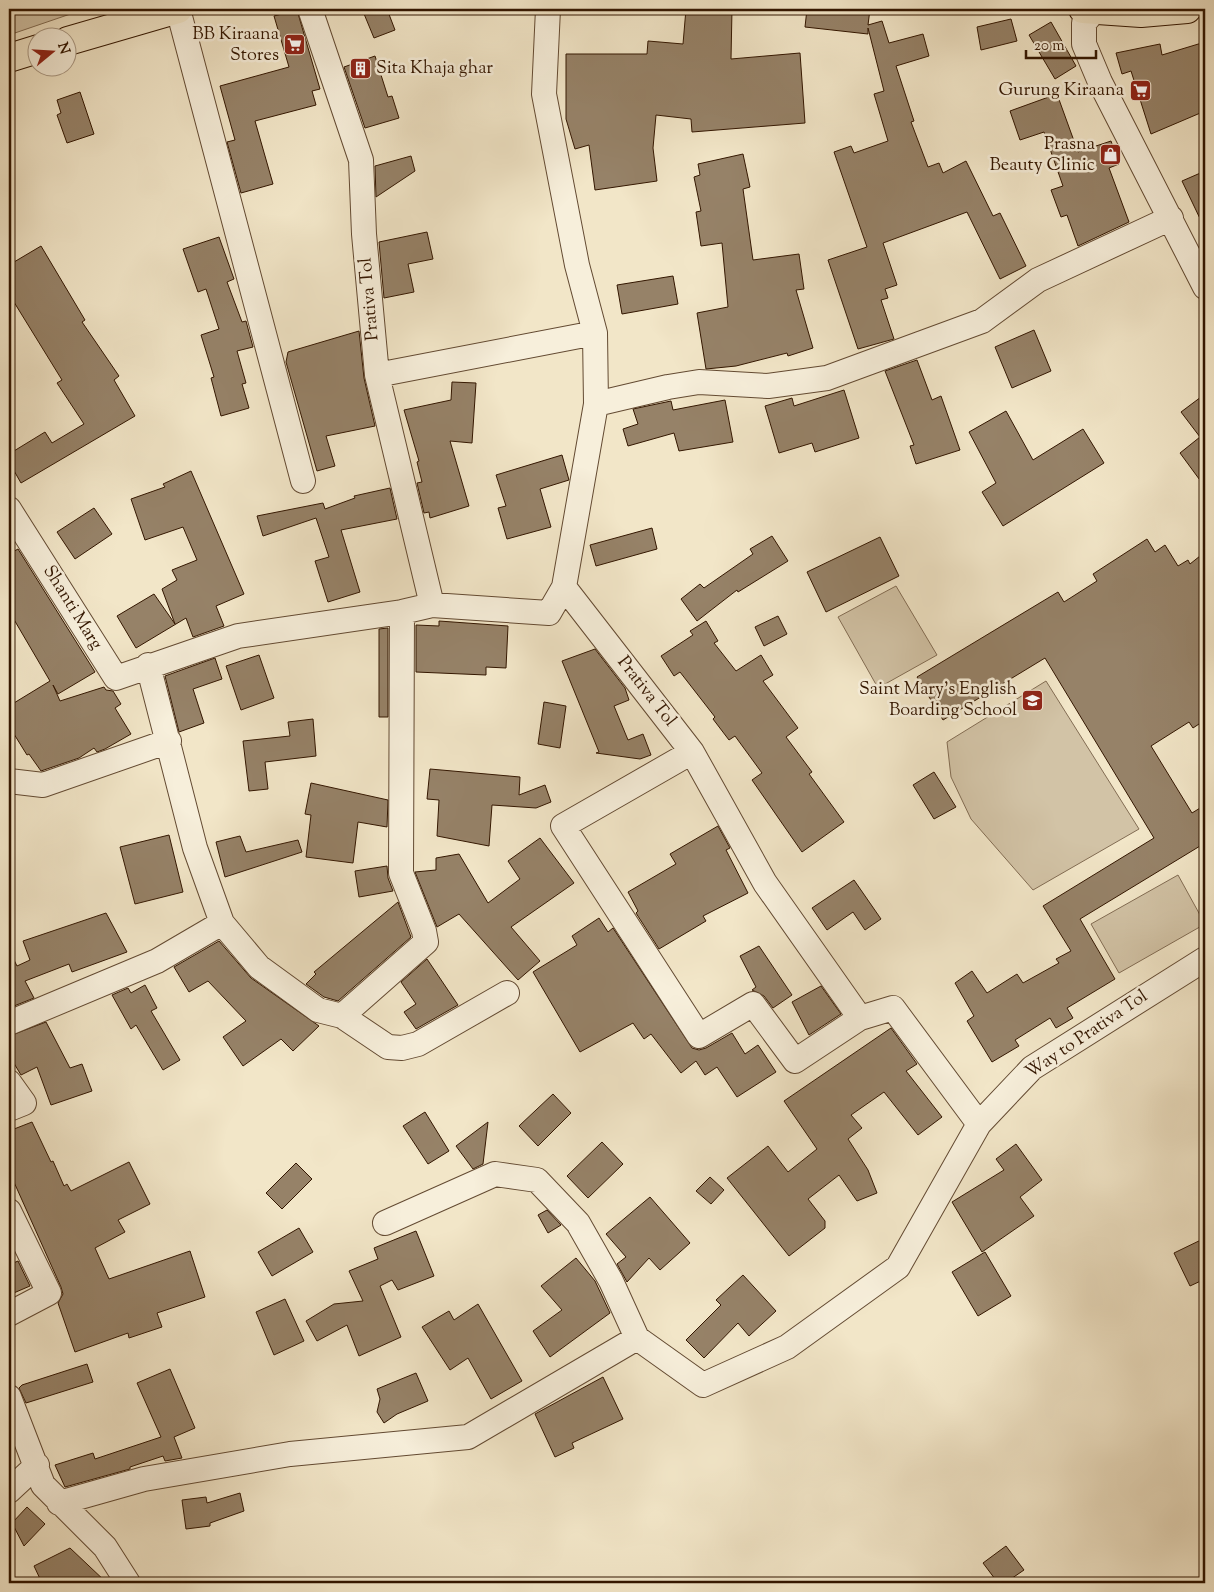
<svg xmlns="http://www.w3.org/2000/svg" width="1214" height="1592" font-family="'Sorts Mill Goudy',serif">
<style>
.green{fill:#d2c3a6;stroke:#826c53}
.building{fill:#968268;stroke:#331600}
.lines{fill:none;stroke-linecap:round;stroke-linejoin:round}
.minor-casing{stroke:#634a32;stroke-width:26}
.major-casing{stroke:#331600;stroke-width:30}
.minor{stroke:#f7efdb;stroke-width:24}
.major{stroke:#f2e6c8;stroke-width:28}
.labels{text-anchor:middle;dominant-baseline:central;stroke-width:5;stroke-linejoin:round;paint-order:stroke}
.poi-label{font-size:18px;fill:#331600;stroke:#f7efdb;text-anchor:end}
.street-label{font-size:18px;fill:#331600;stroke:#f7efdb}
</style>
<rect width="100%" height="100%" fill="#f2e6c8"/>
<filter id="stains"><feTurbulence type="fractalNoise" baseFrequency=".004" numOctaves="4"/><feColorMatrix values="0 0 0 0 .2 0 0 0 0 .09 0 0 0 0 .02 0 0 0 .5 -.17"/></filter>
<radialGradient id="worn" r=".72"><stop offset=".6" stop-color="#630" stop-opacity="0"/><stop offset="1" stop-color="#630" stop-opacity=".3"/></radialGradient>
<!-- green -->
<path class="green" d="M 9,9 L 85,9 L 9,35 Z
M 896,586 L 937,655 L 878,688 L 838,617 Z
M 1046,681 L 1139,829 L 1033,890 L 971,819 L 951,777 L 947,742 Z
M 1178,875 L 1205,924 L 1119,973 L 1091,924 Z"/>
<!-- building -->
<path class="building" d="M 362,9 L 387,9 L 395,30 L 374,38 Z
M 686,9 L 732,9 L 731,59 L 800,53 L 805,123 L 692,132 L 691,119 L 656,115 L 653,148 L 657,181 L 595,190 L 589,145 L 575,149 L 566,119 L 566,54 L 647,54 L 648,41 L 683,44 Z
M 807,9 L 870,9 L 868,25 L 882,21 L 889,43 L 923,34 L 929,56 L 896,66 L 914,121 L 911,122 L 928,167 L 939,163 L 943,173 L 966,161 L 993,216 L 1000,213 L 1026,266 L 1000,279 L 967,212 L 883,243 L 897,285 L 885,289 L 888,298 L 881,300 L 894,339 L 858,349 L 828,260 L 867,247 L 834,152 L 851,146 L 854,153 L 888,141 L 874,94 L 884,91 L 868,28 L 868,34 L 805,27 Z
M 297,10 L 320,89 L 312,91 L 316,105 L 255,121 L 273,184 L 241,193 L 227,142 L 235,140 L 220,86 L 289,67 L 274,16 Z
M 1011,19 L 1017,41 L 981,50 L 977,27 Z
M 1051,22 L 1076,66 L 1055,79 L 1029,35 Z
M 1205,42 L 1205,111 L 1151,134 L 1131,71 L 1122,74 L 1116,53 L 1160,44 L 1162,55 Z
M 375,56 L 388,97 L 392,96 L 399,118 L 365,128 L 344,67 Z
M 80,92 L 94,134 L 67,143 L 57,115 L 61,113 L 57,100 Z
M 1057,94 L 1078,152 L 1111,141 L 1119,164 L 1109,168 L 1129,222 L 1078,246 L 1067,215 L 1061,217 L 1051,190 L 1063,186 L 1044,132 L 1020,140 L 1010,111 Z
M 743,154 L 750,187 L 743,189 L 753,260 L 799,254 L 804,289 L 796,290 L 813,348 L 788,356 L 787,353 L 736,366 L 706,369 L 697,313 L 728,307 L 722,243 L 701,246 L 696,212 L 701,211 L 694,177 L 700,175 L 698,164 Z
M 411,156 L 415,171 L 376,197 L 375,166 Z
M 1205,171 L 1205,229 L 1182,181 Z
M 427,232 L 433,259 L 408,264 L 414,292 L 384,298 L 379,242 Z
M 219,237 L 234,279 L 227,282 L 242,322 L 246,321 L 253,347 L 237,351 L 246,383 L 242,384 L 249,408 L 221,416 L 211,378 L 214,377 L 201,335 L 219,329 L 206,289 L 198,292 L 183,249 Z
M 41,246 L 85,320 L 82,322 L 119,376 L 114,380 L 135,416 L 21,483 L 9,462 L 9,454 L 45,432 L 52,443 L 84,424 L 57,383 L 62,380 L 9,294 L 9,265 Z
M 673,276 L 678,304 L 622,314 L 617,285 Z
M 1034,330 L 1051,371 L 1012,388 L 995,347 Z
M 359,331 L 364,378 L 375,426 L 326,436 L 335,466 L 317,471 L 286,362 L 288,352 Z
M 917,360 L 932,400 L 941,396 L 960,450 L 916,464 L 910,446 L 914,445 L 885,371 Z
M 452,382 L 476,383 L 472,443 L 450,441 L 469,506 L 430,518 L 429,512 L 424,513 L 417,483 L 422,482 L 417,462 L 419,461 L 404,410 L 451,400 Z
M 844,390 L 859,438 L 815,452 L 812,443 L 779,453 L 765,406 L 792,398 L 794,406 Z
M 1205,394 L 1205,487 L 1180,453 L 1200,437 L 1181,412 Z
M 725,400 L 733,442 L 679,451 L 674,433 L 628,446 L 623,429 L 638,424 L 633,409 L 671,401 L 673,410 Z
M 1006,411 L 1033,460 L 1083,429 L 1104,463 L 1003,526 L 982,492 L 996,483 L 969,432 Z
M 562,455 L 569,480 L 540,489 L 551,527 L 507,539 L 498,508 L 506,506 L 496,475 Z
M 191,471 L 244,594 L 216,606 L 224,626 L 193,637 L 186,618 L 136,648 L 117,616 L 154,594 L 175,624 L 162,589 L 177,580 L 172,570 L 197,560 L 183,527 L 145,540 L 131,499 L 165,487 L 163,484 Z
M 390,488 L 397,519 L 341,530 L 360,592 L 328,602 L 315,561 L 329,557 L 316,518 L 263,536 L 257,516 L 323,503 L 325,509 L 355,498 L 354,496 Z
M 94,508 L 112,534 L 75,559 L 57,532 Z
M 652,528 L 657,549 L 596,566 L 590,545 Z
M 772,536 L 788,561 L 738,592 L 737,590 L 697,621 L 681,599 L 700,584 L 704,588 L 753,554 L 750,549 Z
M 880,537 L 899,576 L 826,612 L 807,572 Z
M 1147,539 L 1155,552 L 1165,545 L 1178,566 L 1188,560 L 1190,564 L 1205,552 L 1205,720 L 1193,728 L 1189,722 L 1151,746 L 1192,813 L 1205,805 L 1205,843 L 1080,919 L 1115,979 L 1067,1008 L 1073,1018 L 1056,1028 L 1050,1018 L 1015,1040 L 1019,1046 L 992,1062 L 967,1021 L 974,1016 L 955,983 L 972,971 L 987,993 L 1017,974 L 1023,983 L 1059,963 L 1056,959 L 1071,951 L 1043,906 L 1154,838 L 1045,658 L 943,720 L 917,677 L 1058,592 L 1064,602 L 1097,581 L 1093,574 Z
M 18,549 L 95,672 L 58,694 L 53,685 L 60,701 L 104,687 L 106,690 L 113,691 L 121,704 L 115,708 L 131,734 L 105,749 L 97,752 L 94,748 L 79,758 L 41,771 L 29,754 L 27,755 L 9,726 L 9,706 L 50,681 L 9,611 L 9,554 Z
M 778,616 L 787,634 L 764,646 L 755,627 Z
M 439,621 L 508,626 L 506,668 L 486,667 L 486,675 L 416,672 L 416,625 L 439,626 Z
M 706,621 L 718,641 L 714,643 L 736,671 L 761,655 L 773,675 L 763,681 L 798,728 L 786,737 L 812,772 L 809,774 L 844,822 L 802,852 L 752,780 L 762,773 L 735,736 L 729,740 L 713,719 L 715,717 L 680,672 L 674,676 L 661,656 L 693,635 L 690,631 Z
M 388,628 L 388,717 L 379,717 L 379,629 Z
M 595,649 L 625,688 L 629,700 L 614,706 L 628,740 L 643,734 L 651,755 L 640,759 L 596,753 L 599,752 L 562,661 Z
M 259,655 L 274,698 L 241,710 L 226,666 Z
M 215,658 L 222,679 L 193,689 L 204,723 L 179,732 L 165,676 Z
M 544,702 L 566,706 L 560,748 L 538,744 Z
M 313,719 L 316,756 L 265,762 L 268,789 L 249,791 L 243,741 L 290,736 L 288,722 Z
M 430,769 L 520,777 L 519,795 L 545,785 L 551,802 L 536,808 L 492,805 L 489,846 L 437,836 L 439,800 L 427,799 Z
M 934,772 L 956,807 L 934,819 L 913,785 Z
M 311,783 L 388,800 L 387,827 L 358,822 L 353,863 L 306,857 L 311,815 L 305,814 Z
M 718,826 L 730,848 L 726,850 L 748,893 L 703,916 L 706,921 L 659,949 L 636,913 L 638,911 L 628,892 L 676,864 L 670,854 Z
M 169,835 L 183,892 L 135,904 L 120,847 Z
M 240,836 L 246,852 L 298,840 L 302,852 L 225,877 L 216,842 Z
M 540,838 L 574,883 L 511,927 L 540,961 L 518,980 L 459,914 L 437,927 L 415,872 L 436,870 L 436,858 L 459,854 L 488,903 L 520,879 L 508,861 Z
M 387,866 L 388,878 L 393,891 L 359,897 L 355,871 Z
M 854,880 L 881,919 L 865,930 L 853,912 L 827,930 L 812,908 Z
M 398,902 L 411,937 L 338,1001 L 324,997 L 306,984 L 316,974 L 314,972 Z
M 106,913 L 127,952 L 72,972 L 69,964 L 25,981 L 34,998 L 9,1008 L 9,950 L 17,966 L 30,960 L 23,941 Z
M 599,918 L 608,932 L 613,928 L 692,1048 L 699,1050 L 706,1048 L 732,1033 L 745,1054 L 758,1045 L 776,1072 L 737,1097 L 717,1067 L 705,1075 L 696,1061 L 681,1073 L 651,1034 L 644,1039 L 633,1023 L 580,1052 L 533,972 L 577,945 L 572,936 Z
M 219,941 L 251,978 L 319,1026 L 293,1051 L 281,1039 L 243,1066 L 223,1037 L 246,1021 L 208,981 L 189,992 L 174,967 Z
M 759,946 L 792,995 L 773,1008 L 764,996 L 752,990 L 756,987 L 740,956 Z
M 427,959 L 458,1005 L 416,1029 L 404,1012 L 416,1004 L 401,982 Z
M 145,985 L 157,1008 L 151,1011 L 180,1060 L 163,1070 L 136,1025 L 131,1029 L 112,995 L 128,988 L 131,993 Z
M 821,986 L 841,1014 L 809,1035 L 792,1002 Z
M 46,1022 L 70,1068 L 82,1064 L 92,1091 L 51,1105 L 37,1067 L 21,1075 L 9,1055 L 9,1036 Z
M 891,1028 L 917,1064 L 906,1071 L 942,1117 L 918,1135 L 884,1092 L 851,1115 L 862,1128 L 848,1139 L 868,1170 L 877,1193 L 857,1201 L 839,1175 L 808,1199 L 825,1221 L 825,1228 L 789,1256 L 727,1178 L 768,1146 L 788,1172 L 817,1149 L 784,1101 Z
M 553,1094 L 571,1113 L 538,1146 L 519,1126 Z
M 425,1112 L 449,1151 L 428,1164 L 403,1126 Z
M 32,1122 L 51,1162 L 53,1161 L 64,1186 L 67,1184 L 71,1191 L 129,1162 L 150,1204 L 118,1220 L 125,1232 L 95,1248 L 109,1279 L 190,1251 L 205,1297 L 157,1313 L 162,1327 L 129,1338 L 128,1333 L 75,1352 L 58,1303 L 63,1294 L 61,1287 L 9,1171 L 9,1131 Z
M 488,1122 L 483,1164 L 473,1169 L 456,1146 Z
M 602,1142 L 623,1164 L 588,1198 L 567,1176 Z
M 1016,1144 L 1042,1180 L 1020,1197 L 1034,1216 L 982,1252 L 952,1202 L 1004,1170 L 996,1159 Z
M 296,1163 L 312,1179 L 282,1209 L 266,1193 Z
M 710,1177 L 724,1190 L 711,1204 L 696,1191 Z
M 650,1197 L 690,1243 L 660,1270 L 649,1258 L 627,1282 L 617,1264 L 626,1257 L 606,1234 Z
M 547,1210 L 561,1225 L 548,1233 L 538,1215 Z
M 299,1228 L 313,1252 L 272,1276 L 258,1252 Z
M 416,1231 L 434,1276 L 398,1290 L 392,1280 L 380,1286 L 401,1337 L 359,1356 L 347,1325 L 317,1341 L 306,1321 L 334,1304 L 363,1301 L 349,1271 L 378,1259 L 374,1248 Z
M 1205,1238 L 1205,1279 L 1190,1286 L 1174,1253 Z
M 985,1252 L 1011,1296 L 978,1316 L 952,1272 Z
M 576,1258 L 595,1281 L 610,1313 L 550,1357 L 533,1331 L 562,1310 L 541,1286 Z
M 18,1261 L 30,1286 L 9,1295 L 9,1265 Z
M 743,1275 L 776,1311 L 749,1336 L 738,1323 L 704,1358 L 686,1340 L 721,1305 L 716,1300 Z
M 285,1299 L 304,1341 L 274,1355 L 256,1312 Z
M 478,1304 L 522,1381 L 491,1399 L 468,1358 L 450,1370 L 422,1327 L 449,1311 L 454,1320 Z
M 87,1364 L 93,1382 L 26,1403 L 19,1388 L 22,1385 Z
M 170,1369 L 195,1428 L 174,1437 L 182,1458 L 165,1461 L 163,1456 L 130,1467 L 130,1469 L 65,1487 L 55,1465 L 93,1453 L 95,1459 L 161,1437 L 137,1383 Z
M 416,1373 L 428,1401 L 397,1414 L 384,1423 L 377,1412 L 380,1399 L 377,1389 Z
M 603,1377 L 623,1419 L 572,1443 L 574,1448 L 555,1457 L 535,1414 Z
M 240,1493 L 244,1511 L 210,1523 L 210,1526 L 186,1529 L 182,1500 L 206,1497 L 207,1503 Z
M 27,1507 L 45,1524 L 24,1546 L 12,1523 Z
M 1006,1546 L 1024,1570 L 1005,1583 L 998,1583 L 983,1563 Z
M 70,1548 L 107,1583 L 42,1583 L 34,1566 Z"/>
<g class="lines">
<defs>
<path id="minor" d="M 178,9 L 303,481
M 310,9 L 361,160 L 364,234 L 377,375 L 595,333
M 548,9 L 544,94 L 577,265 L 595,333 L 596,404 L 564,587 L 692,752 L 765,883 L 860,1018
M 1094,11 L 1084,23 L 1084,44 L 1100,82 L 1205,287
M 377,375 L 432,605 L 549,613 L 564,587
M 596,404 L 668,387 L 699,382 L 768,386 L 827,378 L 982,321 L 1038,280 L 1171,218
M 9,509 L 116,678 L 238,636 L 402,612 L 432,605
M 148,665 L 195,848 L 222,923 L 259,967 L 318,1010 L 342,1016 L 388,1047 L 402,1048 L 418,1044 L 507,993
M 692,752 L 563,826 L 699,1036 L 753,1004 L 795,1061 L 860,1018 L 893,1008 L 979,1124
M 9,781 L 43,785 L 169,741
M 342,1016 L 426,942 L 424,931 L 401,873 L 402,612
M 9,1023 L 157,961 L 222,923
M 9,1082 L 24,1103 L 9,1109
M 9,1211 L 49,1293 L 9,1314
M 385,1223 L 495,1174 L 537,1180 L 578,1223 L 611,1281 L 637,1338
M 9,1397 L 43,1485 L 105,1547 L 128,1583
M 9,1491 L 37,1465
M 59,1503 L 144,1479 L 290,1454 L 468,1437 L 637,1338 L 703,1385 L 787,1347 L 898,1267 L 979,1124 L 1032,1068 L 1205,959"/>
<path id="major" d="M 1083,9 L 1141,13 L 1187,9
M 68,41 L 178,9
M 9,58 L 38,49"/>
</defs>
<!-- minor casing -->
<use href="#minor" class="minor-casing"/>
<!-- major casing -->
<use href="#major" class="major-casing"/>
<!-- minor -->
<use href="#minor" class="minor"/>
<!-- major -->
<use href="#major" class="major"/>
</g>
<!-- icons -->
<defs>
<symbol id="supermarket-square" viewBox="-11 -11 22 22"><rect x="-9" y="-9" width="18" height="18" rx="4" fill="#8f2418" stroke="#f7efdb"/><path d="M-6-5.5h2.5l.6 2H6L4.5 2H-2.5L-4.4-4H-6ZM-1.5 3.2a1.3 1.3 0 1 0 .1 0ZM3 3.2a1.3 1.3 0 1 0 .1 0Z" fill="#fff"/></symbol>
<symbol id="building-square" viewBox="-11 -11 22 22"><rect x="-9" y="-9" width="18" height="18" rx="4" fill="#8f2418" stroke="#f7efdb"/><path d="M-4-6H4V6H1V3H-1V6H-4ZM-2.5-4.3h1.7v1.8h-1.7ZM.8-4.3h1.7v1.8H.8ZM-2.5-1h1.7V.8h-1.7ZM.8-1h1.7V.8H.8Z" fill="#fff"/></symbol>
<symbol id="shop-square" viewBox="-11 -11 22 22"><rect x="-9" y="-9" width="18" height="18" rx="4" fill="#8f2418" stroke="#f7efdb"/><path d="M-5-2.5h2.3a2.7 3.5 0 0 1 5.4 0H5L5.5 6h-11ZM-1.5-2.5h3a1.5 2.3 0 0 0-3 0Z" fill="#fff"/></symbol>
<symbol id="school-square" viewBox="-11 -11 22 22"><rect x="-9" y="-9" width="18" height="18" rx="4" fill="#8f2418" stroke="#f7efdb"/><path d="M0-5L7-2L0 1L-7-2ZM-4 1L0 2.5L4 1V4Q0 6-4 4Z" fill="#fff"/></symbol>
</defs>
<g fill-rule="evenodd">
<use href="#supermarket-square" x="282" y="32" width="25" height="25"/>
<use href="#building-square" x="348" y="56" width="25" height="25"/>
<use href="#supermarket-square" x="1128" y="78" width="25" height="25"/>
<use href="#shop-square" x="1098" y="142" width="25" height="25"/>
<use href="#school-square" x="1020" y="688" width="25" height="25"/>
</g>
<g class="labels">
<!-- poi labels -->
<g class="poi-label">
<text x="279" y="35">BB Kiraana<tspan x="279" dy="21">Stores</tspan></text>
<text x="376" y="69" text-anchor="start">Sita Khaja ghar</text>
<text x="1124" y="91">Gurung Kiraana</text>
<text x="1095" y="145">Prasna<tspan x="1095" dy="21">Beauty Clinic</tspan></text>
<text x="1017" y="690">Saint Mary's English<tspan x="1017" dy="21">Boarding School</tspan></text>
</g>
<!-- street labels -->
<g class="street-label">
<text transform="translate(370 299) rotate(-95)">Prativa Tol</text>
<text transform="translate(72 608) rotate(58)">Shanti Marg</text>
<text transform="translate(646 692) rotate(52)">Prativa Tol</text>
<text transform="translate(1087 1035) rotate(-34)">Way to Prativa Tol</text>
</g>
</g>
<!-- margin -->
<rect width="1214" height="1592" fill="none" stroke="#f2e6c8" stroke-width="30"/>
<rect x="10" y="10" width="1194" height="1572" fill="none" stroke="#331600" stroke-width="2.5"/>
<rect x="15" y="15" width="1184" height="1562" fill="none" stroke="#331600"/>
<!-- north arrow -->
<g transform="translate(52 52) rotate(72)"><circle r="24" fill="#f7efdb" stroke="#a99883"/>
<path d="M0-4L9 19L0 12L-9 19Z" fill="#8f2418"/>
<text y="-8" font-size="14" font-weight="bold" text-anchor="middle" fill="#331600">N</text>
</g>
<!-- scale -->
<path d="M1026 50v8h70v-8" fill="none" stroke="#331600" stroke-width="2.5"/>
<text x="1034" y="50" font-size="15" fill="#331600" stroke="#f7efdb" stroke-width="4" paint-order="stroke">20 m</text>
<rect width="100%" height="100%" filter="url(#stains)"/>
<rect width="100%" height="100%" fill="url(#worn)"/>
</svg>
